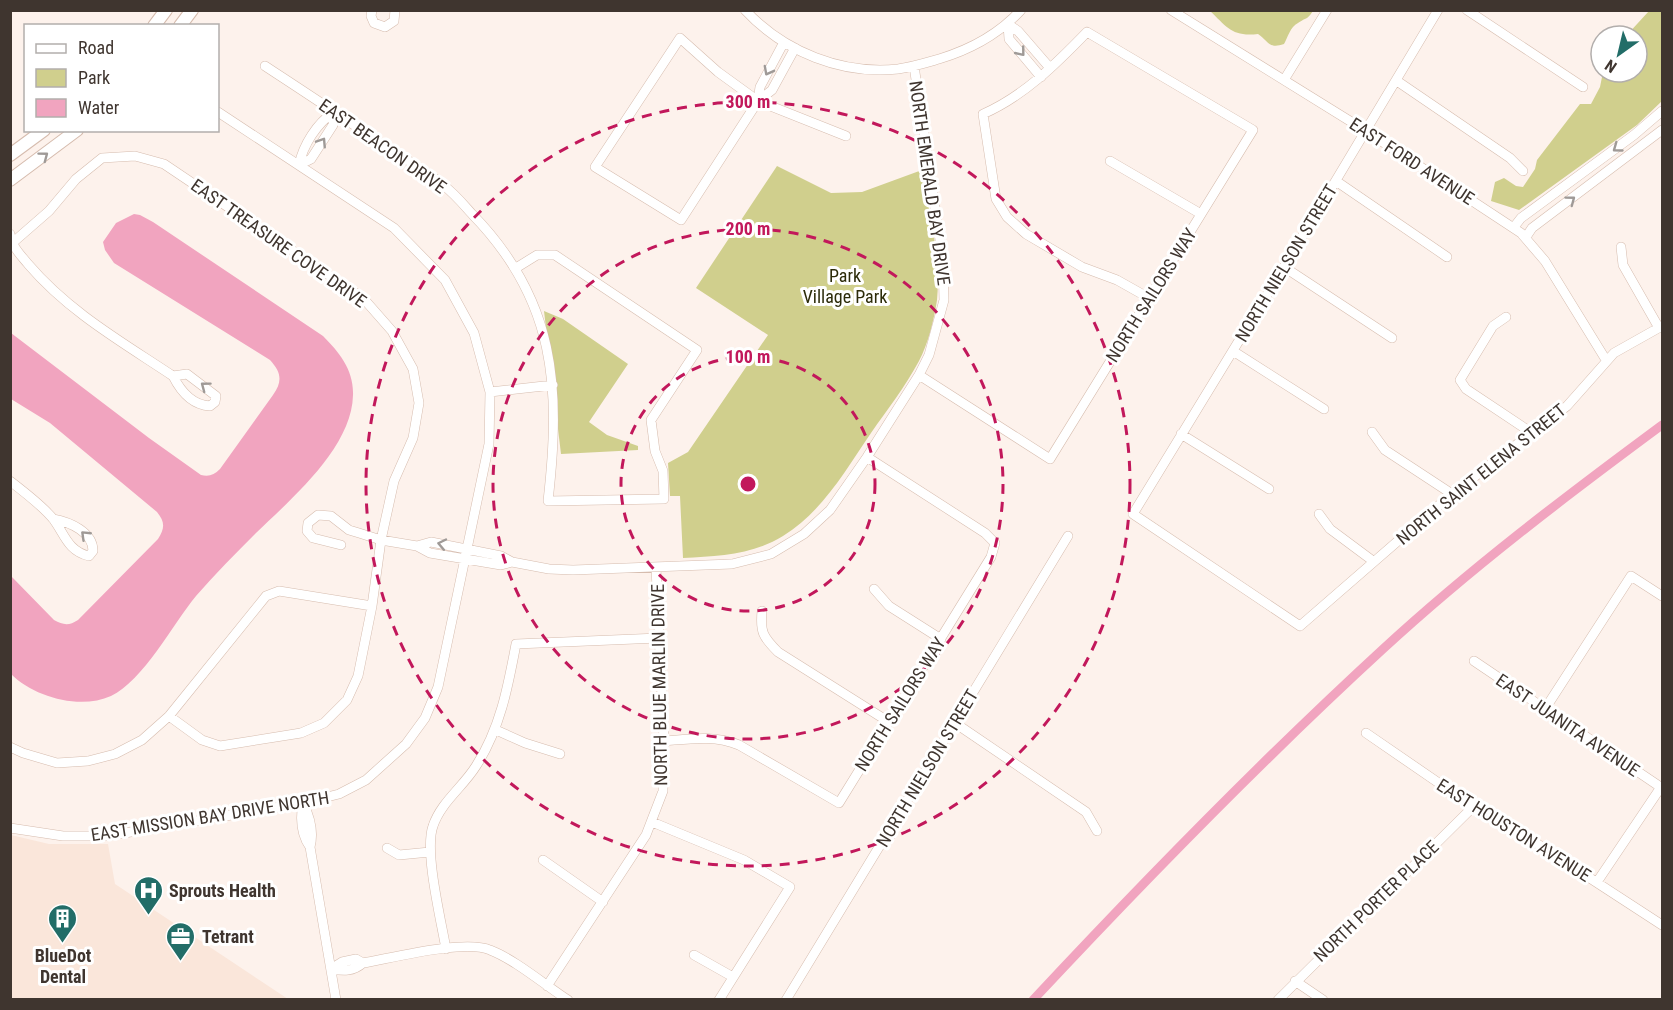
<svg xmlns="http://www.w3.org/2000/svg" width="1673" height="1010" font-family="'Roboto Condensed',sans-serif">
<style>
.built{fill:#fae6da}
.green{fill:#d0cf8d}
.water{fill:#f1a4bf}
.lines{fill:none;stroke-linecap:round;stroke-linejoin:round}
.canal{stroke:#f1a4bf;stroke-width:9}
.minor-casing{stroke:#d6bcae;stroke-width:10}
.major-casing{stroke:#d6bcae;stroke-width:14}
.minor{stroke:#fff;stroke-width:9}
.major{stroke:#fff;stroke-width:12}
.oneway{stroke:#9f9a97}
.ring{fill:none;stroke:#c2185b;stroke-width:3;stroke-dasharray:10 8}
.labels{text-anchor:middle;dominant-baseline:central;stroke-width:6;stroke-linejoin:round;paint-order:stroke}
.street-label{font-size:18px;fill:#3f352f;stroke:#fff}
.park-label{font-size:18px;fill:#2c2b09;stroke:#fff}
.poi-label{font-size:18px;font-weight:bold;fill:#3f352f;stroke:#fff;text-anchor:start}
.centre{fill:#c2185b;stroke:#fff;stroke-width:3}
.ring-label{font-size:18px;text-anchor:middle;font-weight:bold;fill:#c2185b;stroke:#fff;stroke-width:6;stroke-linejoin:round;paint-order:stroke}
</style>
<rect width="100%" height="100%" fill="#fdf2ec"/>
<!-- built -->
<path class="built" d="M 11,835 L 49,844 L 108,844 L 115,884 L 288,999 L 11,999 Z"/>
<!-- green -->
<path class="green" d="M 1210,11 L 1313,11 C 1307,20 1307,17 1298,23 C 1290,27 1288,37 1284,44 C 1269,49 1269,42 1258,34 C 1232,37 1227,27 1210,11 Z
M 1649,11 L 1662,11 L 1662,101 L 1637,125 L 1519,210 L 1491,201 L 1495,182 L 1504,178 L 1516,186 L 1523,187 L 1535,169 L 1537,160 L 1580,104 L 1591,104 L 1600,87 L 1603,72 L 1637,72 L 1637,36 L 1626,36 Z
M 777,166 L 831,193 L 862,192 L 922,170 C 929,212 941,257 937,300 C 934,320 928,344 919,361 C 905,387 887,410 871,433 C 845,471 823,511 783,536 C 752,555 718,556 683,558 L 680,496 L 670,496 L 668,463 L 688,452 L 768,335 L 696,288 Z
M 544,311 L 563,319 L 628,364 L 589,422 L 607,435 L 638,446 L 638,450 L 561,454 Z"/>
<!-- water -->
<path class="water" d="M 134,214 L 140,215 L 153,222 L 323,336 C 339,352 354,370 353,395 C 352,448 291,499 256,533 C 236,553 215,574 196,596 C 173,624 143,681 111,696 C 80,710 34,697 11,674 L 11,576 L 54,620 C 63,625 69,626 78,620 L 158,539 C 165,528 165,522 157,512 L 50,423 L 11,399 L 11,333 L 149,438 L 201,475 C 209,477 214,475 220,469 L 273,395 C 283,381 281,372 270,360 L 114,263 L 105,250 L 103,242 L 116,223 Z"/>
<g class="lines">
<!-- canal -->
<path class="canal" d="M 1033,1000 C 1146,879 1261,761 1383,649 C 1471,568 1566,496 1662,425"/>
<defs>
<path id="minor" d="M 372,10 L 371,16 L 374,23 L 385,27 L 394,21 L 395,10
M 745,10 C 784,52 842,75 898,69 C 912,67 925,63 939,59 C 969,50 999,34 1021,10
M 1171,10 L 1366,131 L 1521,233 L 1545,261 L 1606,360
M 1438,10 L 1284,267 L 1133,514 L 1300,626 L 1452,494 L 1567,406 L 1614,353 L 1662,326
M 1467,10 L 1583,87
M 1008,24 L 1009,39 L 1041,77
M 1008,24 L 1018,31 L 1050,68
M 795,48 L 772,90 L 758,101 L 681,220 L 595,167 L 680,38 L 718,72 L 758,101 L 846,136
M 265,66 C 306,93 346,119 386,147 C 405,159 426,170 443,185 C 454,193 463,204 472,214 C 556,300 561,387 548,501 L 664,499 L 663,471 L 655,451 L 651,420 L 697,350 L 555,255 L 537,255 L 516,268
M 1284,80 L 1327,10
M 1397,81 L 1510,158 L 1523,171
M 758,101 L 760,87 L 784,42
M 1110,161 L 1201,214
M 299,165 L 311,159 L 333,125 L 334,112
M 299,165 C 303,145 317,123 334,112
M 1336,181 L 1447,257
M 1514,227 L 1521,218 L 1634,135 L 1662,111
M 10,234 C 12,247 20,254 28,264 C 69,312 122,342 173,376 C 181,392 192,405 210,406 L 215,402 L 216,396 L 187,374 L 173,376
M 1526,237 L 1532,228 L 1662,130
M 10,245 L 49,211 L 76,179 L 102,158 L 135,156 L 164,164 L 363,298 L 392,331 L 413,369 L 419,403 L 413,438 L 394,481 L 381,540 L 372,606 L 358,676 L 347,700 L 324,723 L 301,733 L 220,746 L 202,740 L 169,716
M 1621,247 L 1623,265 L 1659,328
M 1284,267 L 1392,338
M 1506,317 L 1493,326 L 1460,380 L 1466,389 L 1532,433
M 1233,351 L 1324,409
M 919,375 L 1050,459 L 1253,130 L 1087,32 C 1056,64 1024,96 983,114 L 996,199 L 1007,217 L 1026,234 L 1082,267 L 1117,280 L 1149,298
M 490,392 L 553,385
M 1372,432 L 1385,450 L 1452,494
M 1181,434 L 1269,489
M 10,481 C 23,491 44,507 54,520 C 65,535 68,551 89,556 L 93,551 C 93,532 70,522 53,519
M 1319,514 L 1330,529 L 1373,561
M 341,545 L 313,538 L 307,531 L 308,523 L 318,515 L 331,516 L 349,530 L 359,533 L 381,540 L 417,546 L 430,553 L 501,565 L 512,562
M 417,546 L 431,542 L 501,556 L 512,562 L 549,569 L 573,570 L 732,564 L 771,554 L 804,534 L 830,510 L 867,457 L 919,375 L 929,355 L 944,300 L 943,260 L 914,66
M 874,589 L 889,606 L 941,639
M 762,611 C 760,632 763,637 778,652 L 889,722
M 1474,661 L 1662,788
M 1545,709 L 1631,576 L 1662,596
M 955,723 L 1086,812 L 1097,831
M 496,730 L 525,743 L 560,754
M 1366,733 L 1462,799 L 1476,804 L 1662,925
M 664,741 C 690,739 714,735 739,745 L 839,803 L 991,557 L 995,543 L 985,533 L 867,457
M 10,747 L 23,753 L 57,763 L 88,761 L 115,754 L 142,740 L 169,716 L 266,596 L 279,591 L 372,606
M 303,803 C 310,817 314,832 310,847 L 336,1000
M 303,803 C 300,819 301,834 310,847
M 652,822 L 744,860 L 790,887 L 719,1000
M 10,828 L 63,836 L 107,836 L 303,803 L 339,794 L 366,780 L 406,744 L 425,718 L 438,687 L 489,444 L 490,392 L 474,333 L 445,280 L 394,228 L 218,112
M 387,848 L 399,855 L 430,852
M 543,860 L 603,902
M 1597,882 L 1661,787
M 446,949 C 441,920 424,851 433,826 C 441,802 463,787 476,766 C 500,729 508,687 516,644 L 659,638
M 694,955 L 733,977
M 331,969 C 343,971 353,972 363,963 C 392,958 465,939 490,950 C 514,959 545,985 568,1000
M 331,969 L 342,962 L 356,959 L 363,963
M 1295,981 L 1323,1000
M 547,986 L 646,835 L 663,791 L 664,741 L 656,567
M 786,1000 L 1068,536
M 1278,1000 L 1476,804"/>
<path id="major" d="M 154,26 L 166,10
M 180,26 L 192,10
M 10,155 L 44,130
M 10,180 L 77,130"/>
</defs>
<!-- minor casing -->
<use href="#minor" class="minor-casing"/>
<!-- major casing -->
<use href="#major" class="major-casing"/>
<!-- minor -->
<use href="#minor" class="minor"/>
<!-- major -->
<use href="#major" class="major"/>
</g>
<!-- one-way arrows -->
<defs><path id="oneway-chevron" d="M-2-3.5L2.5 0L-2 3.5" fill="none" stroke-width="1.6" stroke-linecap="round" stroke-linejoin="round" transform="scale(1.5)"/></defs>
<g class="oneway">
<use href="#oneway-chevron" transform="translate(1021 52) rotate(51)"/>
<use href="#oneway-chevron" transform="translate(768 71) rotate(118)"/>
<use href="#oneway-chevron" transform="translate(322 142) rotate(-57)"/>
<use href="#oneway-chevron" transform="translate(1617 148) rotate(144)"/>
<use href="#oneway-chevron" transform="translate(44 156) rotate(-37)"/>
<use href="#oneway-chevron" transform="translate(1571 200) rotate(-37)"/>
<use href="#oneway-chevron" transform="translate(205 386) rotate(-143)"/>
<use href="#oneway-chevron" transform="translate(85 535) rotate(-136)"/>
<use href="#oneway-chevron" transform="translate(442 544) rotate(-168)"/>
</g>
<!-- distance rings -->
<g class="ring">
<circle cx="748" cy="484" r="127"/>
<circle cx="748" cy="484" r="255"/>
<circle cx="748" cy="484" r="382"/>
</g>
<!-- icons -->
<defs>
<symbol id="hospital-pin" viewBox="-11 -11 22 30"><path d="M0 17L-7.5 6A9.5 9.5 0 1 1 7.5 6Z" fill="#226d68" stroke="#fff"/><path d="M-5-5h3v3.5h4V-5h3V5h-3V1.5h-4V5h-3Z" fill="#fff"/></symbol>
<symbol id="building-pin" viewBox="-11 -11 22 30"><path d="M0 17L-7.5 6A9.5 9.5 0 1 1 7.5 6Z" fill="#226d68" stroke="#fff"/><path d="M-4-6H4V6H1V3H-1V6H-4ZM-2.5-4.3h1.7v1.8h-1.7ZM.8-4.3h1.7v1.8H.8ZM-2.5-1h1.7V.8h-1.7ZM.8-1h1.7V.8H.8Z" fill="#fff"/></symbol>
<symbol id="office-pin" viewBox="-11 -11 22 30"><path d="M0 17L-7.5 6A9.5 9.5 0 1 1 7.5 6Z" fill="#226d68" stroke="#fff"/><path d="M-6-3h4V-5.5h4V-3h4V5H-6ZM-1-4.5V-3h2v-1.5ZM-6 0V1H6V0Z" fill="#fff"/></symbol>
</defs>
<g fill-rule="evenodd">
<use href="#hospital-pin" x="132" y="874" width="33" height="45"/>
<use href="#building-pin" x="46" y="902" width="33" height="45"/>
<use href="#office-pin" x="164" y="920" width="33" height="45"/>
</g>
<g class="labels">
<!-- street labels -->
<g class="street-label">
<text transform="translate(383 146) rotate(35)">EAST BEACON DRIVE</text>
<text transform="translate(1412 161) rotate(33)">EAST FORD AVENUE</text>
<text transform="translate(930 183) rotate(82)">NORTH EMERALD BAY DRIVE</text>
<text transform="translate(279 243) rotate(35)">EAST TREASURE COVE DRIVE</text>
<text transform="translate(1286 263) rotate(-59)">NORTH NIELSON STREET</text>
<text transform="translate(1151 295) rotate(-58)">NORTH SAILORS WAY</text>
<text transform="translate(1481 474) rotate(-39)">NORTH SAINT ELENA STREET</text>
<text transform="translate(659 685) rotate(-91)">NORTH BLUE MARLIN DRIVE</text>
<text transform="translate(900 704) rotate(-58)">NORTH SAILORS WAY</text>
<text transform="translate(1568 725) rotate(34)">EAST JUANITA AVENUE</text>
<text transform="translate(927 768) rotate(-59)">NORTH NIELSON STREET</text>
<text transform="translate(210 816) rotate(-9)">EAST MISSION BAY DRIVE NORTH</text>
<text transform="translate(1514 830) rotate(32)">EAST HOUSTON AVENUE</text>
<text transform="translate(1376 901) rotate(-44)">NORTH PORTER PLACE</text>
</g>
<!-- park labels -->
<g class="park-label">
<text x="845" y="275">Park<tspan x="845" dy="21">Village Park</tspan></text>
</g>
<!-- poi labels -->
<g class="poi-label">
<text x="169" y="890">Sprouts Health</text>
<text x="202" y="936">Tetrant</text>
<text x="63" y="955" text-anchor="middle">BlueDot<tspan x="63" dy="21">Dental</tspan></text>
</g>
</g>
<circle cx="748" cy="484" r="9" class="centre"/>
<g class="ring-label">
<text x="748" y="108">300 m</text>
<text x="748" y="235">200 m</text>
<text x="748" y="363">100 m</text>
</g>
<!-- border -->
<rect width="1673" height="1010" fill="none" stroke="#3f352f" stroke-width="24"/>
<!-- legend -->
<rect x="24" y="24" width="195" height="108" fill="#ffffff" stroke="#b2aeac" stroke-width="1.5"/>
<rect x="36" y="44" width="30" height="9" fill="#ffffff" stroke="#b2aeac" stroke-width="1.5"/>
<text x="78" y="54" font-size="18" fill="#3f352f">Road</text>
<rect x="36" y="69" width="30" height="18" fill="#d0cf8d" stroke="#b2aeac" stroke-width="1.5"/>
<text x="78" y="84" font-size="18" fill="#3f352f">Park</text>
<rect x="36" y="99" width="30" height="18" fill="#f1a4bf" stroke="#b2aeac" stroke-width="1.5"/>
<text x="78" y="114" font-size="18" fill="#3f352f">Water</text>
<!-- north arrow -->
<g transform="translate(1619 54) rotate(214)"><circle r="28" fill="#ffffff" stroke="#b2aeac" stroke-width="1.5"/>
<path d="M0-4.5L10 22L0 15L-10 22Z" fill="#226d68"/>
<text y="-9" font-size="16" font-weight="bold" text-anchor="middle" fill="#3f352f">N</text>
</g>
</svg>
